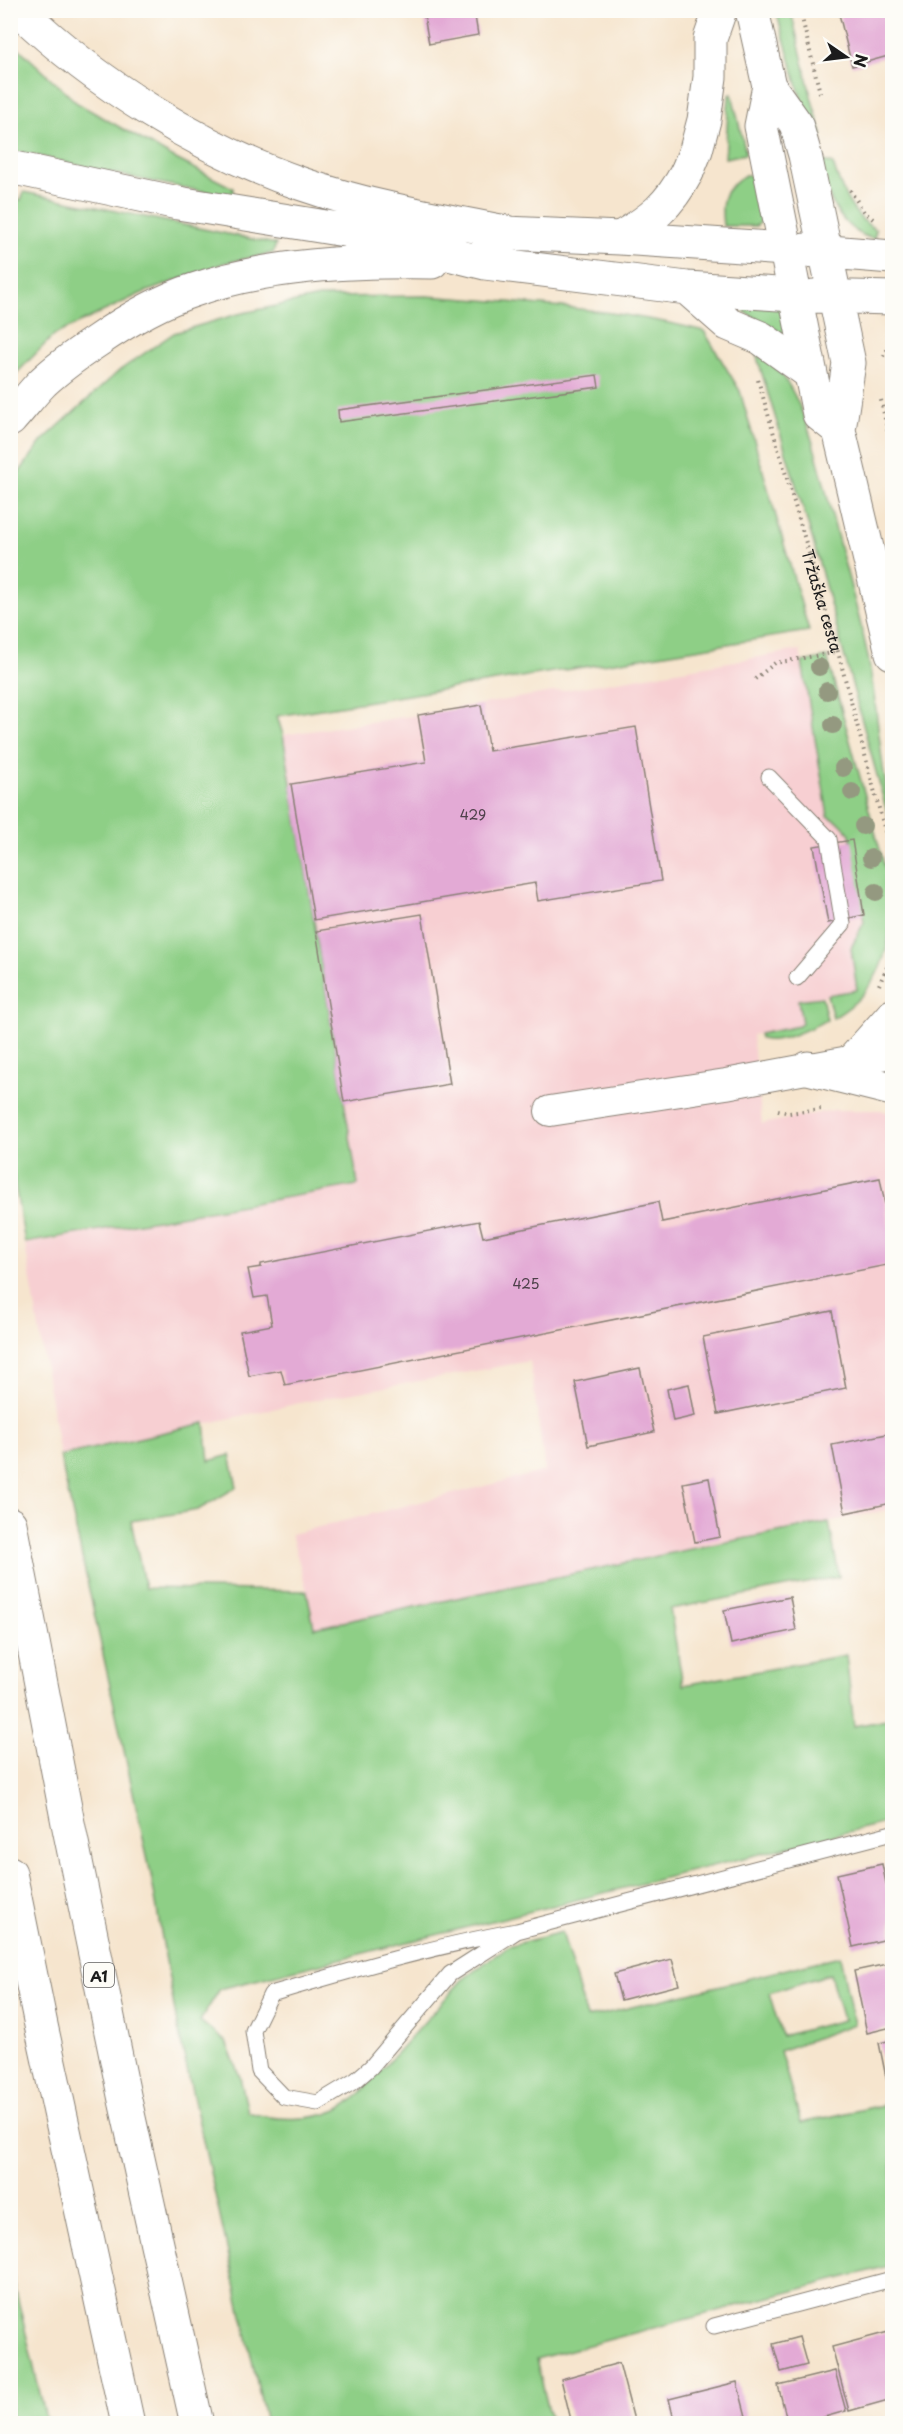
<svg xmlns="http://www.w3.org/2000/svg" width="903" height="2434" font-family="'Playpen Sans',sans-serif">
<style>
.built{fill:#f7cfd2}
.green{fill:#8ecf86;stroke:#557651;stroke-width:1.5;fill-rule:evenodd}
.building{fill:#e3aad5}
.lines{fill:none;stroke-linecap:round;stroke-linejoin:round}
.lane-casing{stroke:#898075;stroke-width:17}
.street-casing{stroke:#898075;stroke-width:32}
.secondary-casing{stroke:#898075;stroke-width:35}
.highway-casing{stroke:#898075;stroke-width:35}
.path{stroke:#898075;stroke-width:4;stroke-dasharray:1.5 4.5;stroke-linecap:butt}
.lane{stroke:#fff;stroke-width:15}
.street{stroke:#fff;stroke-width:30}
.secondary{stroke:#fff;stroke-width:33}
.highway{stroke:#fff;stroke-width:33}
.tree{fill:#949980}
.labels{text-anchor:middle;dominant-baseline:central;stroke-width:5;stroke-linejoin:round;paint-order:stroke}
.number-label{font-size:14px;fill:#4e404a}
.shield{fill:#fdfcf7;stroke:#605f5e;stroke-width:1.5}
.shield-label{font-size:15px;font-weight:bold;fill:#1c1c1c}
.street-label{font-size:16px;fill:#1c1c1c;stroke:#fdfcf7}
</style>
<rect width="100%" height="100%" fill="#fdfcf7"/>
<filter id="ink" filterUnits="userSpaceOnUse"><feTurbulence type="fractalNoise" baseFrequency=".0167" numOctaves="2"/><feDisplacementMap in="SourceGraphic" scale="12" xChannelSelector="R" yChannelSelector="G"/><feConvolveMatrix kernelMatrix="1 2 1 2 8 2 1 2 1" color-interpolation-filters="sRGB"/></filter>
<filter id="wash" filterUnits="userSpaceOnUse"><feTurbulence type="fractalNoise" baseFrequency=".008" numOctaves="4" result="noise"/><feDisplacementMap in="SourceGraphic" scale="24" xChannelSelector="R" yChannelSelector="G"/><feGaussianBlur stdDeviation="1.35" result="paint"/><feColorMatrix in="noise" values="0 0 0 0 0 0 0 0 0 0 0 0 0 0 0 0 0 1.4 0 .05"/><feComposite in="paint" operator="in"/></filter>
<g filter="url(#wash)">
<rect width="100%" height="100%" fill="#f6e5ce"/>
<!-- built -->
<path class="built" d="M 800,650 L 828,815 L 840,823 L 849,834 L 852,840 L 864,922 L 851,948 L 857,991 L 799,1000 L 802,1023 L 799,1026 L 752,1035 L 762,1124 L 834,1110 L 881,1110 L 892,1114 L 892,1509 L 314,1628 L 307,1591 L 291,1534 L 545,1471 L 530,1361 L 304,1402 L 60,1456 L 25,1244 L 358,1185 L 283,735 L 418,715 Z"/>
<!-- green -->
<path class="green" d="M 776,11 L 791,11 L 812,100 L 822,134 L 820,139 L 814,143 Z
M 10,40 L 77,103 L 174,158 L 233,188 L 233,197 L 144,180 L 11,150 Z
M 732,94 L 746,154 L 725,158 L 729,95 Z
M 818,159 L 833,164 C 842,191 851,215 876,230 L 874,239 C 838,230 825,192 818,159 Z
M 745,175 L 750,175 L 761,222 L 756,226 L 723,226 C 720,200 722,190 745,175 Z
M 24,192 L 276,244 L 273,253 L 224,263 L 140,294 L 54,335 L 11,379 L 11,198 L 21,200 Z
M 427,296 C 520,303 613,308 704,331 L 740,391 L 809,631 L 277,716 L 283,735 L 358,1185 L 25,1243 L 10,1157 L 10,485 L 42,441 L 120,370 L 174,333 L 238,314 L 319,297 Z
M 743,304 L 780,305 L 787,336 L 745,312 Z
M 756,354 C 762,358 769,362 775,367 C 806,397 822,477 833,519 C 844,565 859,611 868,657 C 878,709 880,763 891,815 L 888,816 L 813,541 Z
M 827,657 L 888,879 C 897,935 885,989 833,1018 L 827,995 L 857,990 L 851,948 L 864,922 L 850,834 L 840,823 L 828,816 L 802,662 Z
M 822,997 L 827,1020 C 812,1027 775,1047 760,1038 L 759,1034 L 799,1026 L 802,1023 L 798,1000 Z
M 205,1423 L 209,1461 L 230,1455 L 237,1487 L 198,1510 L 131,1521 L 145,1588 L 307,1591 L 314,1628 L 691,1549 L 829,1522 L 839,1577 L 670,1609 L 683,1685 L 846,1655 L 854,1726 L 892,1719 L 892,1821 L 220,1989 L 200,2021 L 226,2042 L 240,2077 L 248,2112 C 274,2121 313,2121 337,2110 C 344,2106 351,2101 357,2097 L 462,1980 L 508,1946 L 562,1932 L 587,2018 L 840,1956 L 854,2024 L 780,2051 L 801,2123 L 892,2103 L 892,2265 L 536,2359 L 552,2423 L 266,2423 L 177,2024 L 151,1875 L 60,1456 ZM 830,1974 L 843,2020 L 782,2036 L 769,1993 Z
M 10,2267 L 11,2270 L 47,2423 L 11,2423 Z"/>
<g id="blocks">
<!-- building -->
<path class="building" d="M 423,10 L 474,10 L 478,35 L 429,44 Z
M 838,10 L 889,10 L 892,24 L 892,55 L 852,66 Z
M 597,375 L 599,387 L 339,422 L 338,410 Z
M 481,705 L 489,751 L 636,727 L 661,881 L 538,901 L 535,883 L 314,920 L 291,784 L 426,762 L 418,715 Z
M 852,840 L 864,915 L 828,923 L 814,846 Z
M 422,914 L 450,1084 L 344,1102 L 316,931 Z
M 880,1178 L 892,1241 L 892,1264 L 285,1385 L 281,1370 L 249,1376 L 240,1331 L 272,1325 L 267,1296 L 254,1298 L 248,1269 L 261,1267 L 261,1264 L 479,1221 L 483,1237 L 658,1202 L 662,1222 Z
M 832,1311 L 846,1388 L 718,1414 L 703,1337 Z
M 640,1368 L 654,1432 L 588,1446 L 575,1382 Z
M 689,1384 L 695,1416 L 673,1421 L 667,1389 Z
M 892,1433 L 892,1503 L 845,1513 L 832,1445 Z
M 709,1478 L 720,1537 L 695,1542 L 683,1483 Z
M 790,1597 L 796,1630 L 731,1644 L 724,1610 Z
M 882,1864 L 892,1912 L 892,1938 L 853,1947 L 837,1874 Z
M 672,1959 L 679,1985 L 621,2000 L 614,1974 Z
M 892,1963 L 892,2027 L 867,2033 L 854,1971 Z
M 892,2040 L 892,2086 L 888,2087 L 879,2043 Z
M 892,2331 L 892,2399 L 849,2411 L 832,2347 Z
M 799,2337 L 807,2365 L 781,2372 L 773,2344 Z
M 619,2363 L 635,2424 L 572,2424 L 561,2379 Z
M 835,2371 L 846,2411 L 799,2424 L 788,2424 L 778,2385 Z
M 737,2382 L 748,2424 L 675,2424 L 669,2399 Z"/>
</g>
</g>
<g filter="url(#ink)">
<use href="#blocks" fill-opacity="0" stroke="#898075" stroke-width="1.5"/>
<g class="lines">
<defs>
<path id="lane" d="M 769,777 L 829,839 L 843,924 L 797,978
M 517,1931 L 450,1974 L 371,2067 L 356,2080 L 318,2103 L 284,2097 L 259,2071 L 253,2031 L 271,1994 C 352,1970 434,1946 517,1931 L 892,1833
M 714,2326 L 892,2279"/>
<path id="street" d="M 550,1111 L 726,1084 L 892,1053"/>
<path id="secondary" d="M 752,10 L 769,86 L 796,124 L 805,155 L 849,363 L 839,430 L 892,653
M 769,86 L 761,126 L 819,414 L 839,430
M 687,172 L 696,150 L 704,120 L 710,77 L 710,39 L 720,10
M 805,250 L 892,257
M 814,296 L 892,298
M 853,1060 L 892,1016
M 808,1068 L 892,1089"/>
<path id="highway" d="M 19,10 C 95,83 202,150 302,184 C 368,207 437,219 506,232
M 10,167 L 178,203 L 363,233 L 485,263 L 687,288 L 794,295
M 485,232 L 620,238 L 785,249
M 620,238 C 652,219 669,206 687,172
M 687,288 L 728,324 L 761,338 L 810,373
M 10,420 C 21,408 31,394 43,382 C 59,367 79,353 97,341 C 126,321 160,301 194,290 C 270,264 353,261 432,262
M 10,1524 L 68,1823 L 125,2100 L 197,2424
M 10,1873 L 41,2025 L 128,2424"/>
</defs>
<!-- lane casing -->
<use href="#lane" class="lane-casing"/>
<!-- street casing -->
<use href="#street" class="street-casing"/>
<!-- secondary casing -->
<use href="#secondary" class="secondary-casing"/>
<!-- highway casing -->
<use href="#highway" class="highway-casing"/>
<!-- path -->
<g class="path">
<path d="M 800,10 L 821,97"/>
<path d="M 850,190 L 864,212 L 873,219"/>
<path d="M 883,356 L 892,343"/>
<path id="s1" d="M 758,380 L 838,652 L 892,858"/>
<path d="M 881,400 L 892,452"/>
<path d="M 755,679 L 775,663 L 838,652"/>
<path d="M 879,985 L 892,956"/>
<path d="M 778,1110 L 789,1113 L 821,1109"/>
</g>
<!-- lane -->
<use href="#lane" class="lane"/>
<!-- street -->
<use href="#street" class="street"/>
<!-- secondary -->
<use href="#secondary" class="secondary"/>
<!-- highway -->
<use href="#highway" class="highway"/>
</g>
<!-- trees -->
<g class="tree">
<circle cx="819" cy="667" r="9"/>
<circle cx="827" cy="691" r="9"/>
<circle cx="833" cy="725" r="9"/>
<circle cx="843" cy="768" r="9"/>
<circle cx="852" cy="792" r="9"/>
<circle cx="863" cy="826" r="9"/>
<circle cx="871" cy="858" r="9"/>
<circle cx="876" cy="892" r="9"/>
</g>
</g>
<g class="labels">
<!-- number labels -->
<g class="number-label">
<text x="473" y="814">429</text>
<text x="526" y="1283">425</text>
</g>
<!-- shield labels -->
<rect class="shield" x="84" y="1963" width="30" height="24" rx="4.5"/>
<g class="shield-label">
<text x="99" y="1975">A1</text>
</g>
<!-- street labels -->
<g class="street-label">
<text stroke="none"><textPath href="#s1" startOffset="230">Tržaška cesta</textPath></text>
</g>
</g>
<!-- margin -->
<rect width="903" height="2434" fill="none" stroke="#fdfcf7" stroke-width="36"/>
<!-- north arrow -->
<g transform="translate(846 57) rotate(104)" stroke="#fdfcf7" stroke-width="4.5" paint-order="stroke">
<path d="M0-4.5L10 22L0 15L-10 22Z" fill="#1c1c1c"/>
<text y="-9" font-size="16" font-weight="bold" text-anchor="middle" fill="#1c1c1c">N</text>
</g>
</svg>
